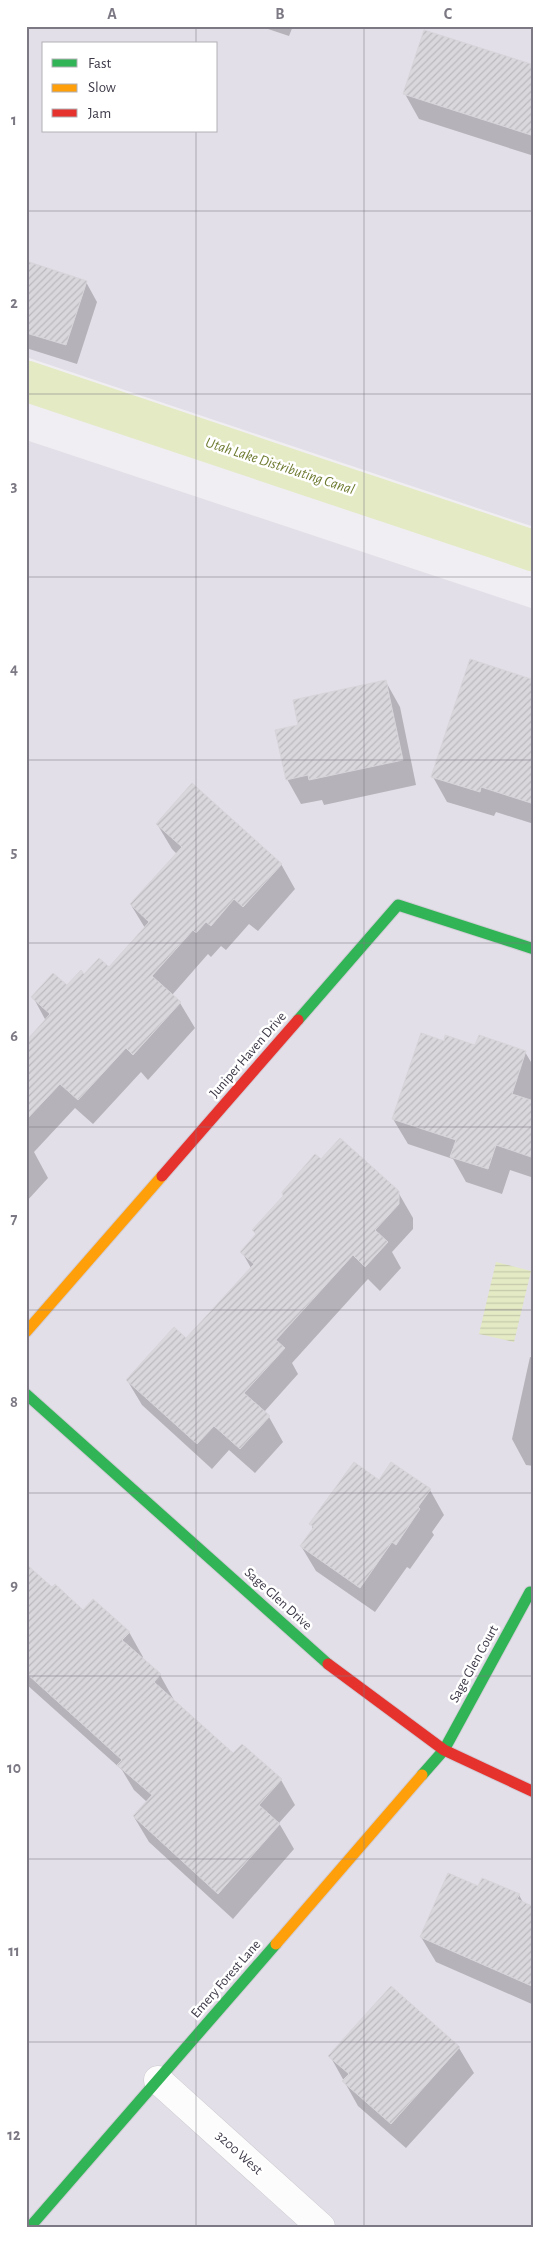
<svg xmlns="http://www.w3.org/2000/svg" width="560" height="2253" font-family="'Alegreya Sans',sans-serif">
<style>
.residential{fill:#e3dfe8;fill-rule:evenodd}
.water{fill:url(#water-rules)}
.shadow{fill:#0003}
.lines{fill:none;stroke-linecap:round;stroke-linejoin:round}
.canal{stroke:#e4eac4;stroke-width:41}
.building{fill:url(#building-hatch);stroke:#d7d4da}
.street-casing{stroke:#cccacf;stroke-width:29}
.fast-casing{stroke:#d1ccd6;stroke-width:13}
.slow-casing{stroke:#d1ccd6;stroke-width:13}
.jam-casing{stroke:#d1ccd6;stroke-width:13}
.street{stroke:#fdfcfd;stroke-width:28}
.fast{stroke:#30b455;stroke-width:11}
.slow{stroke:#ff9f0a;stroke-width:11}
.jam{stroke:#e5322d;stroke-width:11}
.grid{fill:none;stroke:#7d7984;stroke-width:1;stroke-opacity:0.55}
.labels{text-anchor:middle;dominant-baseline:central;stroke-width:5;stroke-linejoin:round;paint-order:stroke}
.street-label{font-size:14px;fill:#3f3a48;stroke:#fff}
.water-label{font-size:15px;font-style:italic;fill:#6d7b30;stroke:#fff}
.neatline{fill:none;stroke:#7d7984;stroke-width:2}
.grid-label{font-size:16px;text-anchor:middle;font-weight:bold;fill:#7d7984}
</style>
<defs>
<pattern id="water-rules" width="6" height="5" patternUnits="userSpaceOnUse" patternTransform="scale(1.25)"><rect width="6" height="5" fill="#e4eac4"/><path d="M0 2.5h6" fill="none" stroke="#c5c9aa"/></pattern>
<pattern id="building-hatch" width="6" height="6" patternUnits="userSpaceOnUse" patternTransform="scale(1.25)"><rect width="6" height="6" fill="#d9d7dc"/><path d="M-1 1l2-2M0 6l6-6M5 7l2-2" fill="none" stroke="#bbb9be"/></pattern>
</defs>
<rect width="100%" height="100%" fill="#f0eef2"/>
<!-- residential -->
<path class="residential" d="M 26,26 L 534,26 L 534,527 L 26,357 ZM 44,44 L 216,44 L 216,131 L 44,131 Z
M 26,440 L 534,609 L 534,2227 L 26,2227 Z"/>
<!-- water -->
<path class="water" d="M 496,1262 L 531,1271 L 514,1342 L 479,1334 Z"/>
<!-- shadow -->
<path class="shadow" d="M 259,26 L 293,26 L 289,36 Z
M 534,67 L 534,156 L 419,119 L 405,94 Z
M 26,263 L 86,282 L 97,302 L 77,364 L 26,348 Z
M 534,681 L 534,824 L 496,812 L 494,816 L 447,802 L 433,777 Z
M 386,682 L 400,707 L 416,785 L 324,805 L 322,800 L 301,804 L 287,779 L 300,726 Z
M 157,824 L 281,864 L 295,889 L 258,931 L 249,924 L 226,950 L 221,946 L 211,957 L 208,954 L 172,995 L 180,1003 L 195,1028 L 148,1080 L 141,1072 L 93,1124 L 75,1108 L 34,1152 L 48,1178 L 26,1202 L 26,1043 L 46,1021 L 33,997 L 67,987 L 84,976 L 109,968 L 145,928 L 131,905 L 177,854 L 172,849 Z
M 445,1042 L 525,1052 L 534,1067 L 532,1101 L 534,1102 L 534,1178 L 510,1170 L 502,1194 L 466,1182 L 453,1159 L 408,1144 L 393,1119 Z
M 321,1161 L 398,1192 L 413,1218 L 413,1229 L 392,1252 L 401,1268 L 380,1291 L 368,1279 L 292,1363 L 298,1374 L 264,1412 L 269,1417 L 283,1442 L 255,1473 L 229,1450 L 212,1469 L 142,1405 L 127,1380 L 186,1340 L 251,1268 L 242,1252 L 257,1235 L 253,1230 Z
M 530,1357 L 534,1358 L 534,1466 L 526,1465 L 512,1439 Z
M 379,1482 L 430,1490 L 444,1515 L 432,1532 L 434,1535 L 410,1569 L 407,1567 L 375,1612 L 316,1571 L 301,1546 L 313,1529 L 311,1524 Z
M 26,1565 L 52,1589 L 83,1611 L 129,1632 L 143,1657 L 142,1659 L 160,1675 L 174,1700 L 233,1755 L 281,1780 L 295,1805 L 279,1823 L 294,1849 L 233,1919 L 149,1842 L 134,1817 L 147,1802 L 134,1790 L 122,1770 L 26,1684 Z
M 479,1888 L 519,1895 L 524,1904 L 534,1908 L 534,2005 L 436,1962 L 421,1937 Z
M 459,2048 L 474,2073 L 406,2148 L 358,2106 L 330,2056 Z"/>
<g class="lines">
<!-- canal -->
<path class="canal" d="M 26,381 L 534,551"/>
</g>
<!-- building -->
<path class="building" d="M 424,30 L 534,65 L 534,136 L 403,94 Z
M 26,261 L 87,281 L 66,345 L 26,333 Z
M 470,659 L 534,680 L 534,804 L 481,787 L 480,792 L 431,777 Z
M 386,680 L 403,760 L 309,780 L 308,775 L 286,780 L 275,730 L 298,725 L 293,700 Z
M 192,783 L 282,864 L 243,907 L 234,899 L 211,926 L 206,922 L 196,933 L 193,930 L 152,976 L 181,1002 L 133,1055 L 126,1048 L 78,1100 L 60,1084 L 26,1120 L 26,1041 L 50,1014 L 31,997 L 53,973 L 67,985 L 81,970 L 84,974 L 99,958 L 109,967 L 149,922 L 130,904 L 182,847 L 156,824 Z
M 421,1033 L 444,1041 L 445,1035 L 475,1045 L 479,1035 L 526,1051 L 512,1094 L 534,1101 L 534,1158 L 496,1145 L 488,1169 L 450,1157 L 456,1140 L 392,1119 Z
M 340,1138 L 399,1191 L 399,1204 L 375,1230 L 388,1242 L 365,1267 L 353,1255 L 276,1340 L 285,1348 L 244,1393 L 270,1416 L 240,1449 L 214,1426 L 197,1444 L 126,1380 L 174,1327 L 186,1338 L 254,1264 L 240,1252 L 256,1234 L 252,1230 L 283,1196 L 282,1192 L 315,1154 L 321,1159 Z
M 354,1462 L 379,1480 L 391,1462 L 431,1489 L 418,1507 L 420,1509 L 396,1545 L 392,1542 L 360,1588 L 300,1546 L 314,1527 L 309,1524 Z
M 26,1564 L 52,1587 L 55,1584 L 83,1610 L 93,1599 L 130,1632 L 122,1640 L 161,1674 L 154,1682 L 233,1753 L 242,1744 L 282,1779 L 259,1805 L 280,1824 L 218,1894 L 133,1816 L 152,1795 L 117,1765 L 122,1760 L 26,1673 Z
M 448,1873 L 478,1886 L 482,1878 L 520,1894 L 517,1899 L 534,1907 L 534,1987 L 420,1937 Z
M 391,1986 L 460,2047 L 391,2124 L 342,2081 L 349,2074 L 328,2056 Z"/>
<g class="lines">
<defs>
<path id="street" d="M 158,2080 L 321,2227"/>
<path id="fast" d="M 298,1020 L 398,905 L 534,949
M 26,1394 L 328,1664
M 422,1775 L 444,1750 L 530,1592
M 30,2227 L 276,1944"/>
<path id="slow" d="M 26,1332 L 162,1176
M 276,1944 L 422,1775"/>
<path id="jam" d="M 162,1176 L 298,1020
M 328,1664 L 444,1750 L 534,1792"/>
</defs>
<!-- street casing -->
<use href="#street" class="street-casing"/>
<!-- fast casing -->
<use href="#fast" class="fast-casing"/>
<!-- slow casing -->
<use href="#slow" class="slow-casing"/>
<!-- jam casing -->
<use href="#jam" class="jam-casing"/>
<!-- street -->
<use href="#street" class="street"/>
<!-- fast -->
<use href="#fast" class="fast"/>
<!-- slow -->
<use href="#slow" class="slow"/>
<!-- jam -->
<use href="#jam" class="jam"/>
</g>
<!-- grid -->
<path class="grid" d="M 196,26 L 196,44M 364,26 L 364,2227M 196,131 L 196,2227M 26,211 L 534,211M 26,394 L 534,394M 26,577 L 534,577M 26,760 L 534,760M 26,943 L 534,943M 26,1127 L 534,1127M 26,1310 L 534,1310M 26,1493 L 534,1493M 26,1676 L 534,1676M 26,1859 L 534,1859M 26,2042 L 534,2042"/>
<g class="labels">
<!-- street labels -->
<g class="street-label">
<text transform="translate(248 1055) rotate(-49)">Juniper Haven Drive</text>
<text transform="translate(278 1599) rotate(42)">Sage Glen Drive</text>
<text transform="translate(474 1664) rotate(-61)">Sage Glen Court</text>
<text transform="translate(226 1979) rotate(-49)">Emery Forest Lane</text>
<text transform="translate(239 2153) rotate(42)">3200 West</text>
</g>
<!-- water labels -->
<g class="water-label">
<text transform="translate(280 466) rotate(18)">Utah Lake Distributing Canal</text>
</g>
</g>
<!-- border -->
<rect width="560" height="2253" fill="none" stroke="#ffffff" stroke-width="55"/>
<!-- legend -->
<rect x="42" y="42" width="175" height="90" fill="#ffffff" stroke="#b2b0b6"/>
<rect x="52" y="59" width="25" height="8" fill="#30b455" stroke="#b2b0b6"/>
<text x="88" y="68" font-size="15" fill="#3f3a48">Fast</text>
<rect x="52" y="84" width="25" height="8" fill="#ff9f0a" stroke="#b2b0b6"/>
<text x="88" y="92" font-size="15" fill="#3f3a48">Slow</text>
<rect x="52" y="109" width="25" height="8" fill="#e5322d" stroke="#b2b0b6"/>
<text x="88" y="118" font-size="15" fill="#3f3a48">Jam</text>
<rect x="28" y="28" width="504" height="2198" class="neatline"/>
<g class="grid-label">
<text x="112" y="19">A</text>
<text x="280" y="19">B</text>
<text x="448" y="19">C</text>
<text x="14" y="125">1</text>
<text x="14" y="308">2</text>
<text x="14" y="491">3</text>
<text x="14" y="674">4</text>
<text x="14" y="857">5</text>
<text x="14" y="1041">6</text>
<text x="14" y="1224">7</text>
<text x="14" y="1407">8</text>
<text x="14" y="1590">9</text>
<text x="14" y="1773">10</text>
<text x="14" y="1956">11</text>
<text x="14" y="2140">12</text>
</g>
</svg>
